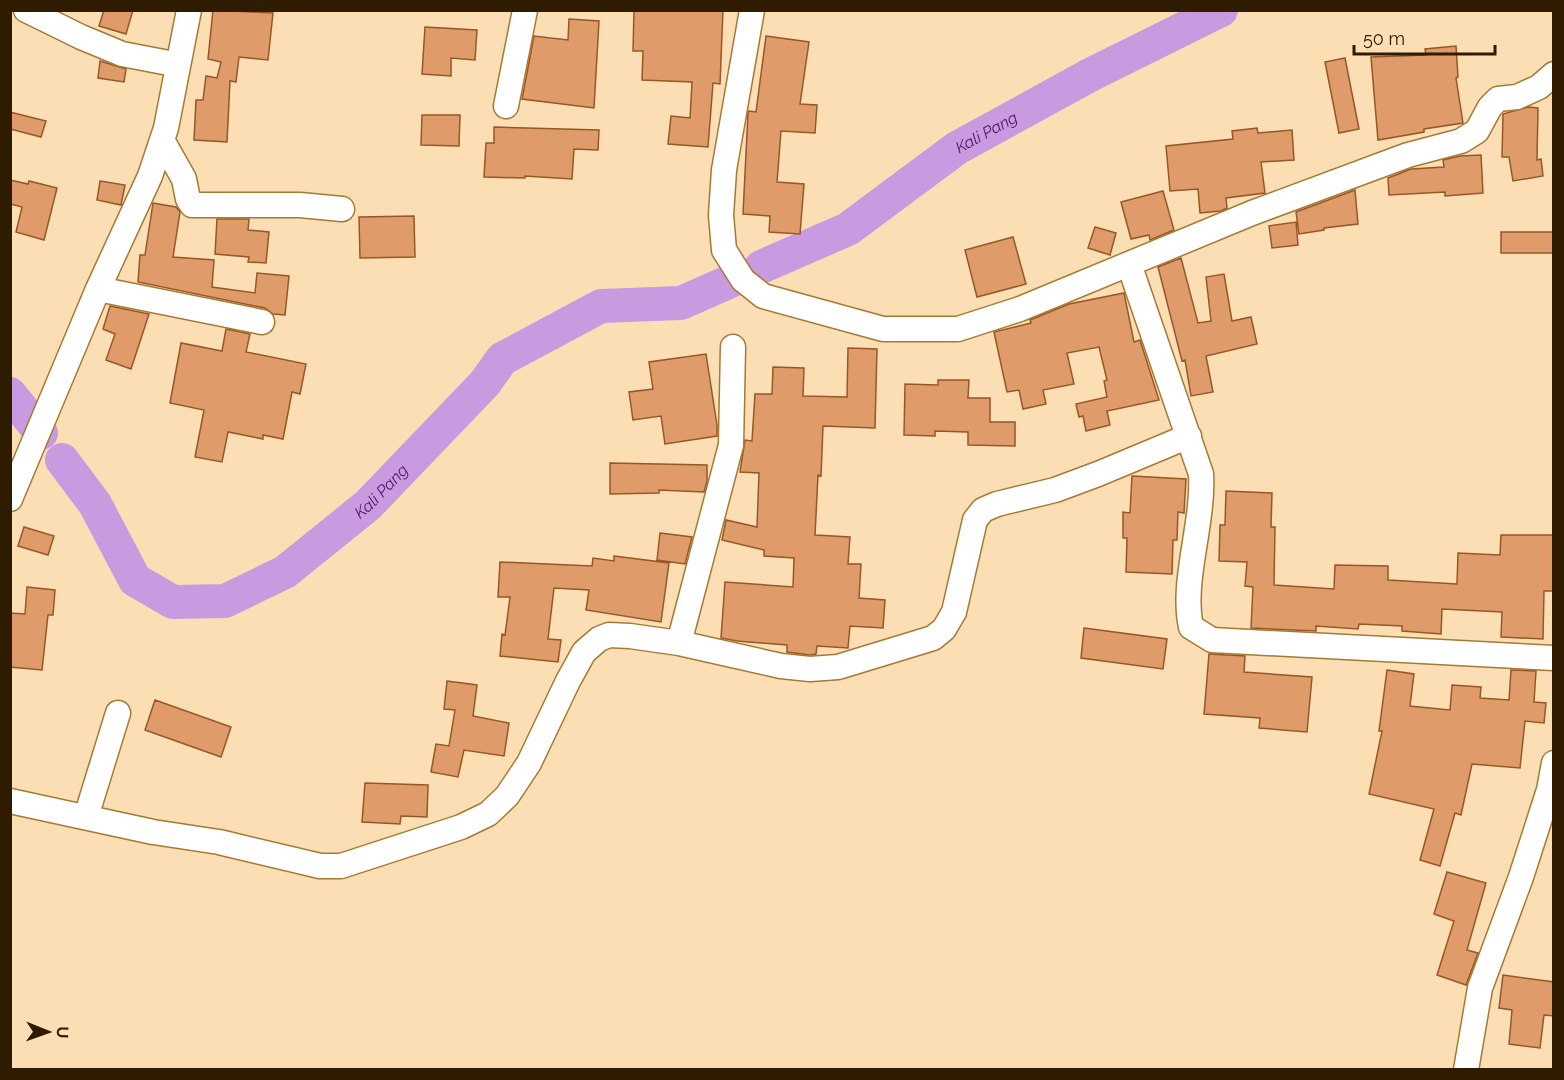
<svg xmlns="http://www.w3.org/2000/svg" width="1564" height="1080" font-family="Raleway,sans-serif">
<style>
.lines{fill:none;stroke-linecap:round;stroke-linejoin:round}
.river{stroke:#ca9ae0;stroke-width:34}
.building{fill:#e09b6a;stroke:#975726;stroke-width:1.5}
.minor-casing{stroke:#a77932;stroke-width:27}
.minor{stroke:#fff;stroke-width:24}
.labels{text-anchor:middle;dominant-baseline:central;stroke-width:6;stroke-linejoin:round;paint-order:stroke}
.water-label{font-size:16px;font-style:italic;fill:#511468;stroke:#fcdeb5}
</style>
<rect width="100%" height="100%" fill="#fcdeb5"/>
<g class="lines">
<!-- river -->
<g class="river">
<path id="s1" d="M 761,267 L 848,229 L 957,148 L 1090,75 L 1221,10"/>
<path d="M 10,394 L 41,433"/>
<path id="s2" d="M 62,460 L 95,504 L 135,580 L 173,602 L 225,601 L 285,572 L 368,505 L 485,383 L 502,359 L 601,306 L 681,303 L 733,280"/>
</g>
</g>
<!-- building -->
<path class="building" d="M 104,10 L 133,10 L 126,34 L 99,26 Z
M 213,10 L 273,13 L 268,60 L 239,57 L 236,82 L 230,81 L 227,142 L 194,140 L 196,100 L 203,100 L 206,76 L 217,78 L 221,62 L 208,59 Z
M 634,10 L 723,10 L 720,84 L 713,83 L 708,147 L 668,144 L 671,116 L 690,118 L 692,82 L 642,80 L 643,51 L 633,51 Z
M 569,19 L 599,21 L 594,108 L 522,99 L 534,36 L 568,40 Z
M 425,27 L 477,30 L 475,60 L 451,58 L 451,76 L 422,74 Z
M 766,36 L 809,42 L 800,104 L 817,105 L 815,133 L 781,131 L 777,182 L 804,184 L 800,234 L 769,232 L 770,216 L 743,214 L 748,113 L 749,111 L 756,112 Z
M 1456,46 L 1458,77 L 1456,78 L 1463,123 L 1424,129 L 1424,132 L 1378,140 L 1371,57 L 1426,55 L 1425,49 Z
M 1345,58 L 1359,129 L 1339,133 L 1325,62 Z
M 100,61 L 126,69 L 124,82 L 98,78 Z
M 1528,107 L 1538,108 L 1537,160 L 1541,159 L 1543,176 L 1513,181 L 1509,157 L 1502,157 L 1503,114 Z
M 10,112 L 46,121 L 41,137 L 10,129 Z
M 422,115 L 460,115 L 459,146 L 421,145 Z
M 494,127 L 599,130 L 598,150 L 574,149 L 572,179 L 525,176 L 525,178 L 484,177 L 486,143 L 494,143 Z
M 1257,128 L 1258,133 L 1292,130 L 1294,160 L 1261,162 L 1265,193 L 1226,198 L 1227,208 L 1221,211 L 1200,213 L 1198,189 L 1170,191 L 1166,146 L 1233,139 L 1232,131 Z
M 1481,155 L 1483,193 L 1445,196 L 1445,192 L 1389,195 L 1388,178 L 1411,169 L 1444,167 L 1443,160 L 1460,156 Z
M 10,180 L 28,184 L 29,181 L 57,188 L 44,240 L 16,232 L 22,207 L 10,204 Z
M 100,181 L 125,185 L 121,205 L 97,200 Z
M 1355,190 L 1358,224 L 1324,228 L 1324,230 L 1299,234 L 1296,212 Z
M 1163,191 L 1174,230 L 1150,240 L 1149,235 L 1131,239 L 1121,202 Z
M 153,203 L 176,207 L 180,212 L 173,257 L 214,260 L 212,287 L 255,293 L 257,273 L 289,276 L 285,315 L 273,314 L 265,308 L 138,282 L 140,255 L 145,255 Z
M 414,216 L 415,257 L 360,258 L 359,217 Z
M 217,219 L 249,219 L 248,230 L 269,232 L 266,263 L 248,262 L 249,257 L 215,254 Z
M 1296,222 L 1298,245 L 1272,248 L 1269,226 Z
M 1095,227 L 1116,233 L 1110,255 L 1088,248 Z
M 1501,232 L 1554,232 L 1554,253 L 1501,253 Z
M 1013,237 L 1026,284 L 977,297 L 965,250 Z
M 1181,258 L 1198,323 L 1211,321 L 1206,277 L 1224,274 L 1232,321 L 1251,317 L 1257,344 L 1206,356 L 1213,392 L 1191,396 L 1185,360 L 1182,361 L 1158,267 Z
M 1124,293 L 1134,342 L 1140,340 L 1159,400 L 1107,411 L 1110,425 L 1086,431 L 1083,416 L 1079,417 L 1076,404 L 1107,397 L 1104,381 L 1107,380 L 1099,347 L 1067,353 L 1074,384 L 1043,390 L 1046,404 L 1023,409 L 1019,390 L 1007,392 L 994,332 L 1031,323 L 1030,320 L 1069,304 Z
M 110,306 L 149,314 L 131,369 L 106,360 L 115,334 L 103,329 Z
M 226,329 L 250,334 L 246,352 L 306,364 L 300,394 L 292,392 L 283,439 L 263,435 L 263,439 L 228,432 L 222,462 L 195,457 L 204,410 L 170,403 L 181,343 L 222,351 Z
M 848,348 L 877,349 L 875,428 L 823,426 L 821,476 L 818,475 L 815,535 L 850,537 L 848,564 L 861,564 L 859,598 L 885,600 L 883,628 L 850,626 L 848,648 L 817,646 L 816,654 L 810,655 L 787,652 L 787,645 L 737,641 L 721,638 L 725,582 L 793,587 L 794,558 L 764,556 L 764,550 L 722,540 L 726,520 L 757,527 L 759,473 L 740,472 L 745,440 L 752,441 L 755,394 L 772,394 L 773,367 L 804,368 L 803,396 L 847,397 Z
M 706,354 L 717,425 L 717,436 L 665,444 L 661,416 L 633,420 L 629,392 L 653,389 L 649,362 Z
M 938,380 L 969,380 L 968,398 L 990,398 L 990,422 L 1015,422 L 1015,446 L 968,445 L 968,432 L 935,431 L 935,436 L 904,435 L 905,384 L 938,385 Z
M 610,463 L 707,465 L 707,481 L 704,492 L 659,490 L 659,493 L 610,494 Z
M 1132,476 L 1186,479 L 1184,513 L 1178,512 L 1177,540 L 1173,540 L 1172,574 L 1126,572 L 1127,538 L 1123,538 L 1123,512 L 1130,513 Z
M 1226,491 L 1272,493 L 1271,527 L 1275,527 L 1274,585 L 1334,589 L 1335,565 L 1388,566 L 1388,580 L 1457,584 L 1458,553 L 1500,555 L 1501,535 L 1554,535 L 1553,591 L 1544,591 L 1543,639 L 1501,637 L 1502,612 L 1442,609 L 1441,634 L 1402,631 L 1402,626 L 1359,624 L 1358,629 L 1316,626 L 1316,631 L 1251,628 L 1253,587 L 1245,586 L 1247,562 L 1219,561 L 1220,525 L 1225,525 Z
M 24,527 L 54,536 L 48,555 L 18,546 Z
M 660,533 L 692,537 L 685,564 L 657,560 Z
M 614,556 L 669,563 L 661,622 L 586,610 L 589,590 L 554,588 L 548,639 L 561,640 L 558,662 L 500,656 L 502,634 L 505,635 L 510,597 L 498,597 L 500,562 L 592,566 L 593,558 L 614,561 Z
M 27,587 L 55,590 L 53,615 L 48,615 L 42,670 L 10,667 L 10,613 L 25,614 Z
M 1084,628 L 1167,639 L 1163,669 L 1081,658 Z
M 1209,654 L 1245,656 L 1244,672 L 1312,677 L 1307,732 L 1259,728 L 1260,718 L 1204,714 Z
M 1387,670 L 1414,674 L 1410,706 L 1450,710 L 1452,685 L 1481,687 L 1480,698 L 1509,700 L 1511,670 L 1536,671 L 1534,702 L 1546,703 L 1544,723 L 1525,721 L 1520,768 L 1472,764 L 1461,815 L 1455,813 L 1440,866 L 1420,860 L 1434,809 L 1369,794 L 1382,731 L 1379,731 Z
M 447,681 L 477,685 L 473,716 L 509,723 L 504,756 L 464,750 L 458,777 L 431,772 L 436,744 L 449,746 L 455,710 L 444,709 Z
M 155,700 L 231,727 L 221,757 L 145,730 Z
M 365,783 L 428,785 L 427,817 L 401,816 L 400,824 L 362,822 Z
M 1447,872 L 1486,883 L 1467,950 L 1478,953 L 1466,985 L 1437,975 L 1454,921 L 1434,914 Z
M 1503,975 L 1554,982 L 1554,1016 L 1544,1015 L 1540,1048 L 1509,1044 L 1512,1010 L 1499,1008 Z"/>
<g class="lines">
<defs>
<path id="minor" d="M 26,10 L 81,37 L 122,54 L 174,64 L 178,67
M 752,10 L 724,170 L 721,215 L 724,250 L 743,280 L 763,296 L 883,329 L 958,329 L 1020,309 L 1252,213 L 1408,155 L 1461,141 L 1477,131 L 1490,107 L 1498,99 L 1517,97 L 1539,87 L 1554,74
M 506,106 L 525,10
M 162,140 L 184,179 L 188,199 L 192,205 L 300,205 L 342,209
M 1129,264 L 1201,474 C 1204,524 1181,581 1191,627 L 1212,640 L 1554,658
M 98,289 L 262,322
M 10,499 L 98,289 L 150,176 L 166,128 L 189,10
M 679,643 L 731,445 L 733,347
M 10,801 L 153,832 L 219,842 L 320,866 L 341,866 L 461,827 L 488,814 L 507,796 L 529,763 L 568,681 L 584,652 L 599,639 L 609,635 L 630,636 L 679,643 L 781,666 L 810,669 L 838,667 L 933,638 L 944,629 L 954,612 L 975,520 L 983,510 L 997,504 L 1055,490 L 1098,474 L 1189,436
M 86,817 L 118,713
M 1466,1070 L 1480,988 L 1521,877 L 1549,790 L 1554,763"/>
</defs>
<!-- minor casing -->
<use href="#minor" class="minor-casing"/>
<!-- minor -->
<use href="#minor" class="minor"/>
</g>
<g class="labels">
<!-- water labels -->
<g class="water-label">
<text stroke="none"><textPath href="#s1" startOffset="264">Kali Pang</textPath></text>
<text stroke="none"><textPath href="#s2" startOffset="429">Kali Pang</textPath></text>
</g>
</g>
<!-- border -->
<rect width="1564" height="1080" fill="none" stroke="#2e1b00" stroke-width="24"/>
<!-- north arrow -->
<g transform="translate(48 1032) rotate(91)" stroke="#fcdeb5" stroke-width="4.5" paint-order="stroke">
<path d="M0-4.5L10 22L0 15L-10 22Z" fill="#2e1b00"/>
<text y="-9" font-size="16" font-weight="bold" text-anchor="middle" fill="#2e1b00">U</text>
</g>
<!-- scale -->
<path d="M1354 45v9h141v-9" fill="none" stroke="#2e1b00" stroke-width="3"/>
<text x="1363" y="45" font-size="18" fill="#2e1b00" stroke="#fcdeb5" stroke-width="4.5" paint-order="stroke">50 m</text>
</svg>
